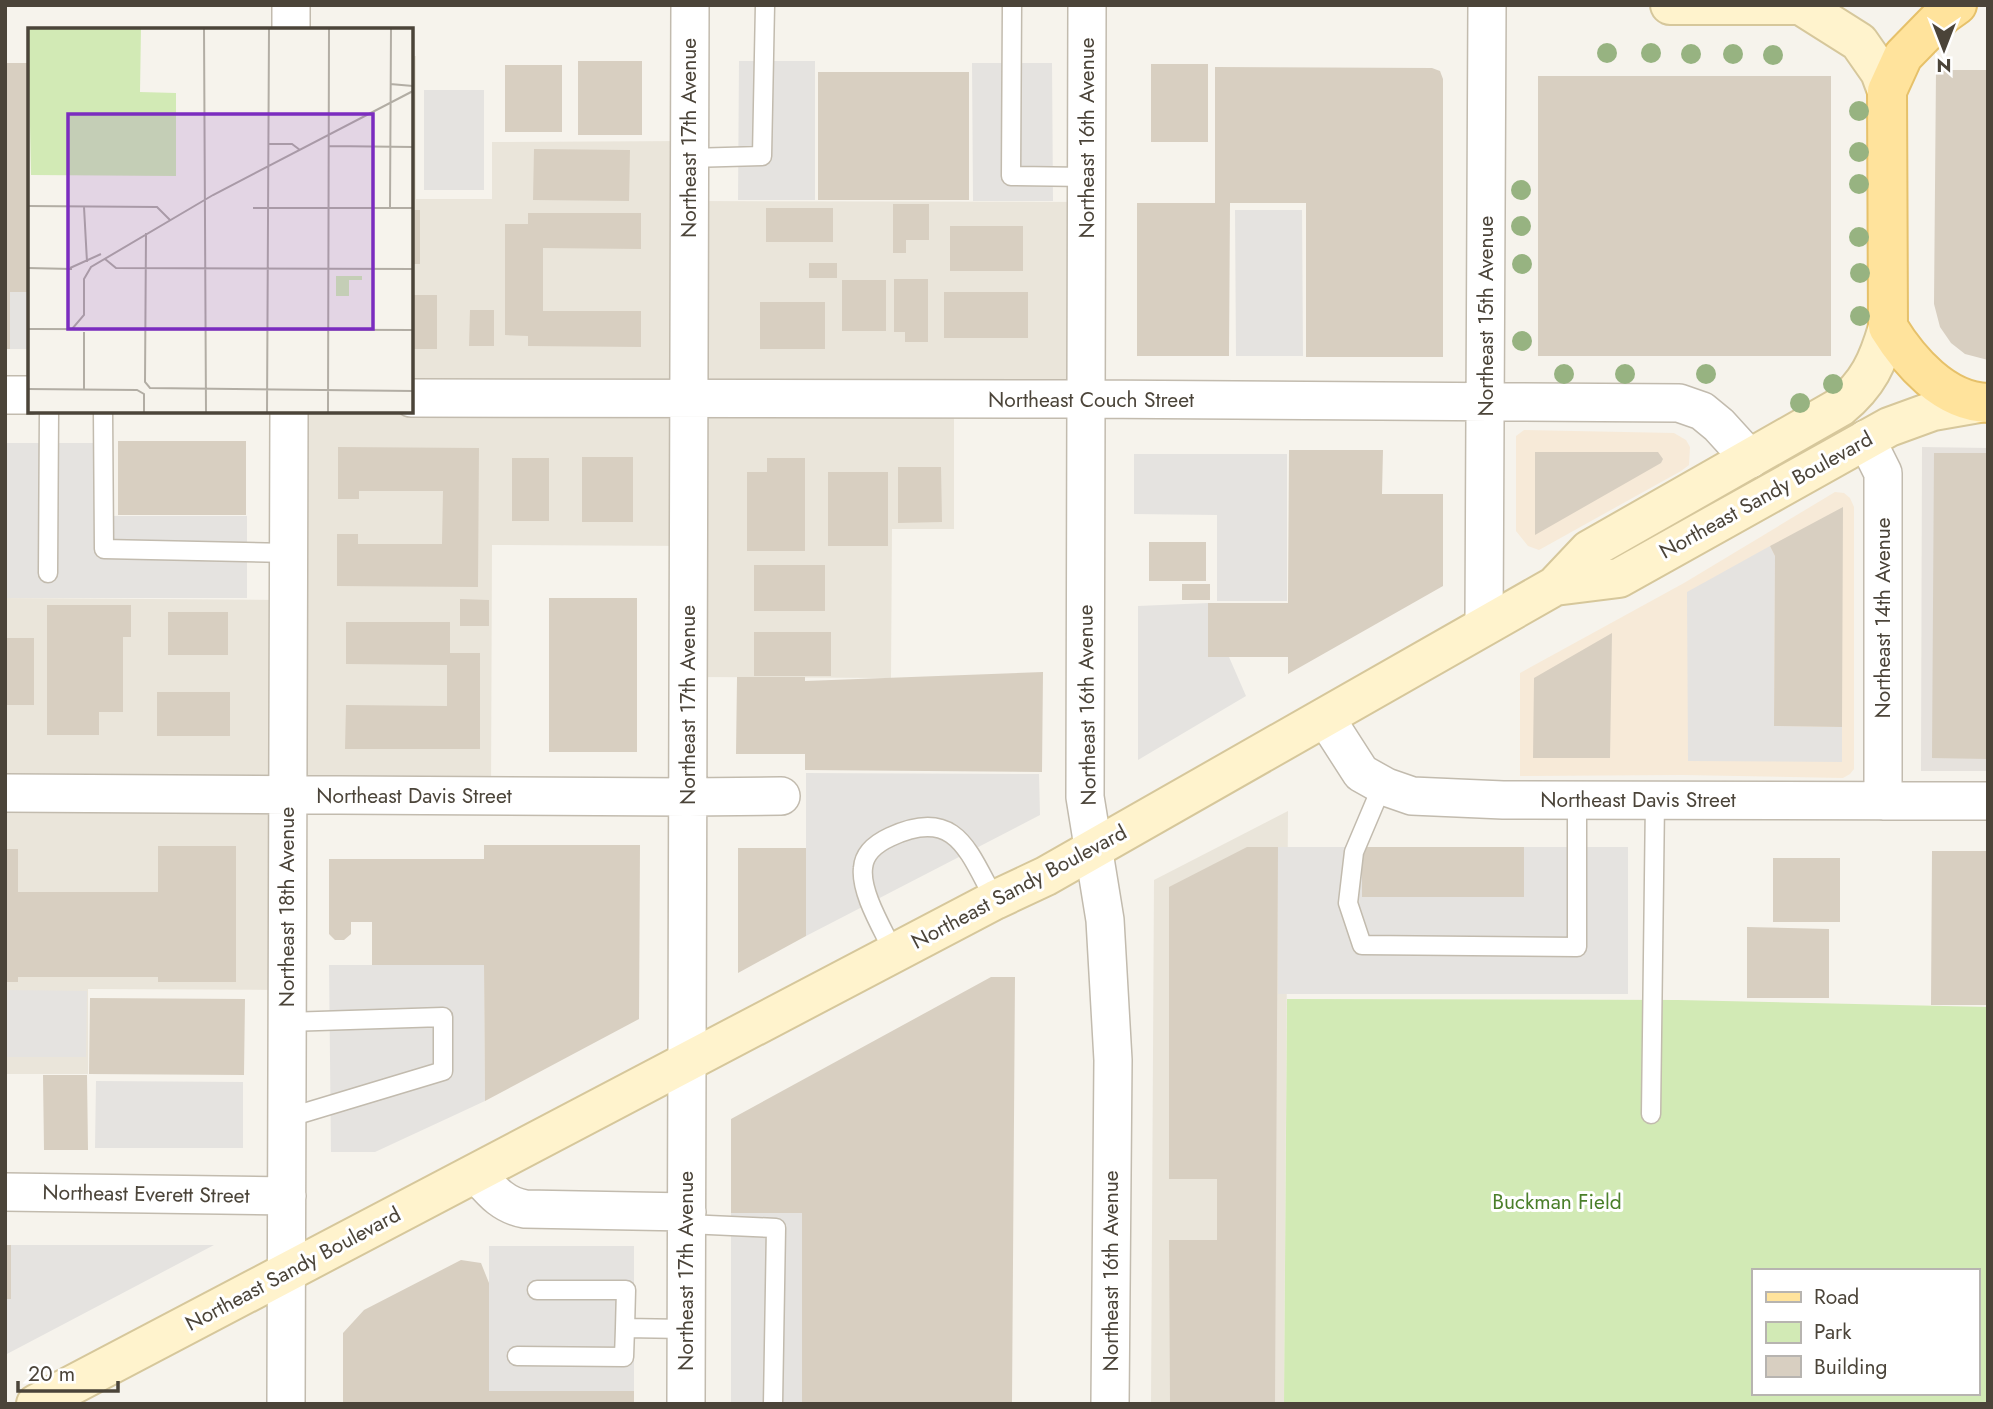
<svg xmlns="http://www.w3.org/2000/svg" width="1993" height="1409" font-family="Jost,sans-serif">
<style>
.residential{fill:#eae5da}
.commercial{fill:#f7ead8}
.industrial{fill:#e6e2dd}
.green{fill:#d2eab5;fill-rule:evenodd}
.parking{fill:#e5e3e0}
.building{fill:#d8cfc1}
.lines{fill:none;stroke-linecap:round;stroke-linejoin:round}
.service-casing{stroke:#c2bbae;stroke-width:21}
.minor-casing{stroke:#c2bbae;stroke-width:40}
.secondary-casing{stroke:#d6c79b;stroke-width:42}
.primary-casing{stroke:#e6c16a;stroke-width:42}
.service{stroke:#fff;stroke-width:18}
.minor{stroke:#fff;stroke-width:37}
.secondary{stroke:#fff3cd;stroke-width:38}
.primary{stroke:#ffe39c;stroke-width:38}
.tree{fill:#97b381}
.labels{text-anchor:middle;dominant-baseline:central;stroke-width:6;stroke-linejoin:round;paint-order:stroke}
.street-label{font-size:21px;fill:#4b4439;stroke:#fff}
.park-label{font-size:21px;fill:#4a7f2a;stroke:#fff}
.inset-road{fill:none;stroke:#b2ada4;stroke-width:2}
.view{fill:#7b2cbf;fill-opacity:0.15;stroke:#7b2cbf;stroke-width:3.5}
.inset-edge{fill:none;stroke:#4b4439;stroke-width:3.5}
</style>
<rect width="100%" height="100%" fill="#f6f3ec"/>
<!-- residential -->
<path class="residential" d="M 411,56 L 416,56 L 416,199 L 492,199 L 492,142 L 686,141 L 687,201 L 1084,202 L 1085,398 L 954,398 L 954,529 L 892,529 L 891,678 L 690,677 L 690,546 L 492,545 L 491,794 L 285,793 L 285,990 L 88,989 L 88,1074 L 5,1074 L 5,598 L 291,600 L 292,411 L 411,411 Z
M 1288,811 L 1284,1404 L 1151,1404 L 1154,880 Z"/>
<!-- commercial -->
<path class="commercial" d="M 1524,430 L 1674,433 L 1686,440 L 1690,447 L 1689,465 L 1681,471 L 1539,550 L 1528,546 L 1516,531 L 1516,436 Z
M 1835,492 L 1844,493 L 1850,498 L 1854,507 L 1854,769 L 1850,774 L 1843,778 L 1683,775 L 1520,776 L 1520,673 L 1684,583 Z"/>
<!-- industrial -->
<path class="industrial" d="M 1922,447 L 1988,448 L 1988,771 L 1921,771 Z"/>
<!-- green -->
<path class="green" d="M 1287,999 L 1678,1000 L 1988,1007 L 1988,1404 L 1284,1404 ZM 1753,1271 L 1977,1271 L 1977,1393 L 1753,1393 Z"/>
<!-- parking -->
<path class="parking" d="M 739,61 L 815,61 L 815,200 L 738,200 Z
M 972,63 L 1052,63 L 1053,201 L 973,201 Z
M 424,90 L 484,90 L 484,190 L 424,190 Z
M 1235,210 L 1302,210 L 1303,356 L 1236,356 Z
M 10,292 L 30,292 L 30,349 L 10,349 Z
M 6,443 L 94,443 L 95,516 L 247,516 L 247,598 L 6,598 Z
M 1134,454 L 1287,454 L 1287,601 L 1217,601 L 1217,515 L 1134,514 Z
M 1770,546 L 1775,556 L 1774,726 L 1842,727 L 1842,762 L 1688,761 L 1687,592 Z
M 1208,603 L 1208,656 L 1229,657 L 1246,696 L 1138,760 L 1138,606 Z
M 806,773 L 1039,774 L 1040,815 L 806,936 Z
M 1278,847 L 1362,847 L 1524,896 L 1524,847 L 1628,847 L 1628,994 L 1278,994 Z
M 329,965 L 484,965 L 485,1101 L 375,1152 L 331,1152 Z
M 5,990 L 87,991 L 86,1057 L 5,1057 Z
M 96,1081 L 243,1082 L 243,1148 L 95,1148 Z
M 731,1213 L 802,1213 L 802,1404 L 731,1404 Z
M 11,1245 L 214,1245 L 5,1355 L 5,1299 L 11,1299 Z
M 489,1246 L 634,1246 L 634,1391 L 489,1391 Z"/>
<!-- building -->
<path class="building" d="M 578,61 L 642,61 L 642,135 L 578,135 Z
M 5,63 L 30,63 L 30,292 L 10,292 L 10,349 L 5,349 Z
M 1151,64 L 1208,64 L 1208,142 L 1151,142 Z
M 505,65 L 562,65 L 562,132 L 505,132 Z
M 1215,67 L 1432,68 L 1440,71 L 1443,79 L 1443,357 L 1306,357 L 1306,203 L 1230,203 L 1229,356 L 1137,356 L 1137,203 L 1215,203 Z
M 1936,70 L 1988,70 L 1988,360 L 1965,354 L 1951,343 L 1940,327 L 1934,304 Z
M 818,72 L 969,72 L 969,200 L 818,200 Z
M 1538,76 L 1831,76 L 1831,356 L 1538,356 Z
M 534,149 L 630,150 L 629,201 L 533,200 Z
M 893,204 L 929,204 L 929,240 L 906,240 L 906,253 L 893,253 Z
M 766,208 L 833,208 L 833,242 L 766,242 Z
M 411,210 L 420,210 L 420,264 L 411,264 Z
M 528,213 L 641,213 L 641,249 L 543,248 L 543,311 L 641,311 L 641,347 L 528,346 L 528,336 L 505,335 L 505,224 L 528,224 Z
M 950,226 L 1023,226 L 1023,271 L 950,271 Z
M 809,263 L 837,263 L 837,278 L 809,278 Z
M 894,279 L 928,279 L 928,342 L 905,342 L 905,332 L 894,332 Z
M 842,280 L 886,280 L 886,331 L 842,331 Z
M 944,292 L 1028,292 L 1028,338 L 944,338 Z
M 411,295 L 437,295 L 437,349 L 411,349 Z
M 760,302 L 825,302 L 825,349 L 760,349 Z
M 470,310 L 494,310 L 494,346 L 469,346 Z
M 118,441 L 246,441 L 246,515 L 118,515 Z
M 338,447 L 479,448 L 478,587 L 337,586 L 337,534 L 358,534 L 358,544 L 442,544 L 443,491 L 359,491 L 359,499 L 338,499 Z
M 1289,450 L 1383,450 L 1382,494 L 1443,494 L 1443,586 L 1288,674 L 1288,657 L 1208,657 L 1208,603 L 1288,603 Z
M 1535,452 L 1658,452 L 1663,459 L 1661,463 L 1535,535 Z
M 1934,453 L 1988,453 L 1988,759 L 1932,758 Z
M 582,457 L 633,457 L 633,522 L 582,522 Z
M 512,458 L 549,458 L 549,521 L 512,521 Z
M 767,458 L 805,458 L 805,551 L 747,551 L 747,472 L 767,472 Z
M 898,467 L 941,467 L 942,522 L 898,523 Z
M 828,472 L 888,472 L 888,546 L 828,546 Z
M 1843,507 L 1842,727 L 1774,726 L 1775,556 L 1770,546 Z
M 1149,542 L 1206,542 L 1206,581 L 1149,581 Z
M 754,565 L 825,565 L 825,611 L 754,611 Z
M 1182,584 L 1210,584 L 1210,600 L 1182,600 Z
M 549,598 L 637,598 L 637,752 L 549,752 Z
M 460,599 L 489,600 L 489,626 L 460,626 Z
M 47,605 L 131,605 L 131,637 L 123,637 L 123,712 L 99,712 L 99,735 L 47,735 Z
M 168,612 L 228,612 L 228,655 L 168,655 Z
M 346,622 L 450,622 L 450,653 L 480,653 L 480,749 L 345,749 L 346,705 L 447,706 L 447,665 L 346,664 Z
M 754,632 L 831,632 L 831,676 L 754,676 Z
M 1612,633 L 1610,758 L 1533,758 L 1534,678 Z
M 5,638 L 34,638 L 34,705 L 5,705 Z
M 1043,672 L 1042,772 L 805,770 L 805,754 L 736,754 L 737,677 L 805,677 L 805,681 Z
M 157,692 L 230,692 L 230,736 L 157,736 Z
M 484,845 L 640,845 L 639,1019 L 485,1101 L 484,965 L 372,965 L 372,922 L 351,922 L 351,934 L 344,940 L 335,940 L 329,934 L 329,859 L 484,859 Z
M 158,846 L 236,846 L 236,982 L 158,982 L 158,977 L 18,977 L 18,982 L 5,982 L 5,849 L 18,849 L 18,892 L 158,892 Z
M 1247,847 L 1278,847 L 1275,1404 L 1170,1404 L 1169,1240 L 1217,1240 L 1217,1179 L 1169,1179 L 1169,887 Z
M 1362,847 L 1524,847 L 1524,897 L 1362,897 Z
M 738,848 L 806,848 L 806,936 L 738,973 Z
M 1932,851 L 1988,851 L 1988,1005 L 1931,1005 Z
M 1773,858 L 1840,858 L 1840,922 L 1773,922 Z
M 1747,927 L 1829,929 L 1829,998 L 1747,998 Z
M 991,977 L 1015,977 L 1012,1404 L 802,1404 L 802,1213 L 731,1213 L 731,1119 Z
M 90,998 L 245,999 L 244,1075 L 89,1074 Z
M 43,1075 L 87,1075 L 88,1150 L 44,1150 Z
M 5,1245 L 11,1245 L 11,1299 L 5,1299 Z
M 461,1260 L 481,1263 L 489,1283 L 489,1391 L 634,1391 L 634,1404 L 343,1404 L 343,1333 L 364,1310 Z"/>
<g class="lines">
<defs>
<path id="service" d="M 1012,5 L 1011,176 L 1087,177
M 689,158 L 762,156 L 765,5
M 103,411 L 104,549 L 289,553
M 48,573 L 49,411
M 1382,786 L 1354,852 L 1348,903 L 1362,945 L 1577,947 L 1577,800
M 894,953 C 884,931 860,893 863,868 C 864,853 877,843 890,837 C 956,806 968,851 995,900
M 287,1022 L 443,1017 L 443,1071 L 287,1118
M 1651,1114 L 1655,800
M 687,1224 L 776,1228 L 773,1404
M 537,1290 L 626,1290 L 625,1328
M 517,1356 L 624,1357 L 625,1328 L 686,1329"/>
<path id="minor" d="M 1087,5 L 1085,797 L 1105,920 L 1113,1060 L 1110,1404
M 291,30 L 291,5
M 5,395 L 30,395
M 411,398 L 1086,399 L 1679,403 L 1702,411 L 1719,425 L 1750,459
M 1866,439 L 1883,473 L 1883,801
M 1484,626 L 1487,5
M 1325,717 L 1361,773 L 1386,787 L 1412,796 L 1503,800 L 1988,801
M 5,793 L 688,797 L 781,796
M 476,1173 C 491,1190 502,1205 525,1209 L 687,1212
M 5,1192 L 287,1196
M 286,1404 L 289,411
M 686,1404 L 690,5"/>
<path id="secondary" d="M 1670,5 L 1804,5
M 1802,6 L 1859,42 L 1880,72 L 1887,91
M 1555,586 L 1619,578 L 1889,427 L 1933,411 L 1979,403
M 36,1404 L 995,900 L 1046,876 L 1555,586 L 1589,550 L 1840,407 C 1868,384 1878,362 1888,327"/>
<path id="primary" d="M 1957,5 L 1943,15 L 1903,56 L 1887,91 L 1888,327 C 1909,361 1944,402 1988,403"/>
</defs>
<!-- service casing -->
<use href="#service" class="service-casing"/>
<!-- minor casing -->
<use href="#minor" class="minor-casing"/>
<!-- secondary casing -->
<use href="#secondary" class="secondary-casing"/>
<!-- primary casing -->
<use href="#primary" class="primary-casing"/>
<!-- service -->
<use href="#service" class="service"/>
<!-- minor -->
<use href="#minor" class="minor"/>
<!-- secondary -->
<use href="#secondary" class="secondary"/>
<!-- primary -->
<use href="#primary" class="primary"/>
</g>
<!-- trees -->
<g class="tree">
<circle cx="1607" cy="53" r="10"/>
<circle cx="1651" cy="53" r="10"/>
<circle cx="1691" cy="54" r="10"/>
<circle cx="1733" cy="54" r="10"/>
<circle cx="1773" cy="55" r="10"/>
<circle cx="1859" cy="111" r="10"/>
<circle cx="1859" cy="152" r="10"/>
<circle cx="1859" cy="184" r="10"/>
<circle cx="1521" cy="190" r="10"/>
<circle cx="1521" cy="226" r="10"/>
<circle cx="1859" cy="237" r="10"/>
<circle cx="1522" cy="264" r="10"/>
<circle cx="1860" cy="273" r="10"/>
<circle cx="1860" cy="316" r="10"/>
<circle cx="1522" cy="341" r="10"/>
<circle cx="1564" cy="374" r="10"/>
<circle cx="1625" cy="374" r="10"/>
<circle cx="1706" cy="374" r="10"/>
<circle cx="1833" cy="384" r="10"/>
<circle cx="1800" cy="403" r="10"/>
</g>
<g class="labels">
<!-- street labels -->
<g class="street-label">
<text transform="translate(689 138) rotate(-90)">Northeast 17th Avenue</text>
<text transform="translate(1087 138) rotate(-90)">Northeast 16th Avenue</text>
<text transform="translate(1486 316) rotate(-90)">Northeast 15th Avenue</text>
<text x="1091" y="400">Northeast Couch Street</text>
<text transform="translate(1766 495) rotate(-29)">Northeast Sandy Boulevard</text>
<text transform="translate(1883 618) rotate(-90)">Northeast 14th Avenue</text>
<text transform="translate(688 705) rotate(-90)">Northeast 17th Avenue</text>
<text transform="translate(1087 705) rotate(-91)">Northeast 16th Avenue</text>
<text x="414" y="796">Northeast Davis Street</text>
<text x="1638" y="800">Northeast Davis Street</text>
<text transform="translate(1019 887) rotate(-28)">Northeast Sandy Boulevard</text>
<text transform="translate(287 907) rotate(-90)">Northeast 18th Avenue</text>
<text transform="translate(146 1194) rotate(1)">Northeast Everett Street</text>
<text transform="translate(293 1269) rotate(-28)">Northeast Sandy Boulevard</text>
<text transform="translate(686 1271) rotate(-90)">Northeast 17th Avenue</text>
<text transform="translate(1111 1271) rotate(-90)">Northeast 16th Avenue</text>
</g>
<!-- park labels -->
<g class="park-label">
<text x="1557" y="1202">Buckman Field</text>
</g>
</g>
<!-- overview -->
<g transform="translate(28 28)">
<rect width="385" height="385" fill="#f6f3ec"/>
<path d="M 0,0 L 113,0 L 112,64 L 148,65 L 148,148 L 3,147 ZM 308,248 L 334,248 L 334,252 L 321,252 L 321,268 L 308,268 Z" fill="#d2eab5"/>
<path class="inset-road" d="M 176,0 L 178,385M 362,56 L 385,58M 240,116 L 264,116 L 272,122M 301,118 L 385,119M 0,178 L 129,179 L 142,192M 56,179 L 59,234M 225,180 L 385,180M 362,180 L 363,0M 118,205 L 117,354 L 122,360 L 385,363M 77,231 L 88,240 L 385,241M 0,240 L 44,241M 42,240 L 73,226M 0,301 L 385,302M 44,301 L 56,287 L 56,251 L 63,239 L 185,167 L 385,63M 0,361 L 109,362 L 116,366 L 116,385M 56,361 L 56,304M 239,385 L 241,0M 300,385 L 301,0"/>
<path class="view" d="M 40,86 L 345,86 L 345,301 L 40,301 Z"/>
<rect width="385" height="385" class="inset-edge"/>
</g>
<!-- border -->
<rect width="1993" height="1409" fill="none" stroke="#4b4439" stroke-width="14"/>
<!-- legend -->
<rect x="1752" y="1269" width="228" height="126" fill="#ffffff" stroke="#b7b4b0" stroke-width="2"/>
<rect x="1766" y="1292" width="35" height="10" fill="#ffe39c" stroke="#b7b4b0" stroke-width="2"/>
<text x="1814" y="1304" font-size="21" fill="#4b4439">Road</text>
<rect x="1766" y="1322" width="35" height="21" fill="#d2eab5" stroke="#b7b4b0" stroke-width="2"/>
<text x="1814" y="1339" font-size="21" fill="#4b4439">Park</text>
<rect x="1766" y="1356" width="35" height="21" fill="#d8cfc1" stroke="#b7b4b0" stroke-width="2"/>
<text x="1814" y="1374" font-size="21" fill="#4b4439">Building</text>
<!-- north arrow -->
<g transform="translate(1944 49) rotate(180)" stroke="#ffffff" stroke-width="5" paint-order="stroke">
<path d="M0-5L12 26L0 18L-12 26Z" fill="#4b4439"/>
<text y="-10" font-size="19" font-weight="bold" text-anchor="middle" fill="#4b4439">N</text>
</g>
<!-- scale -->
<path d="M18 1381v10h100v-10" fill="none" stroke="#4b4439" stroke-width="3.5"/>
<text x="28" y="1381" font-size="21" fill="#4b4439" stroke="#ffffff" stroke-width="5" paint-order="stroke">20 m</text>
</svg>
